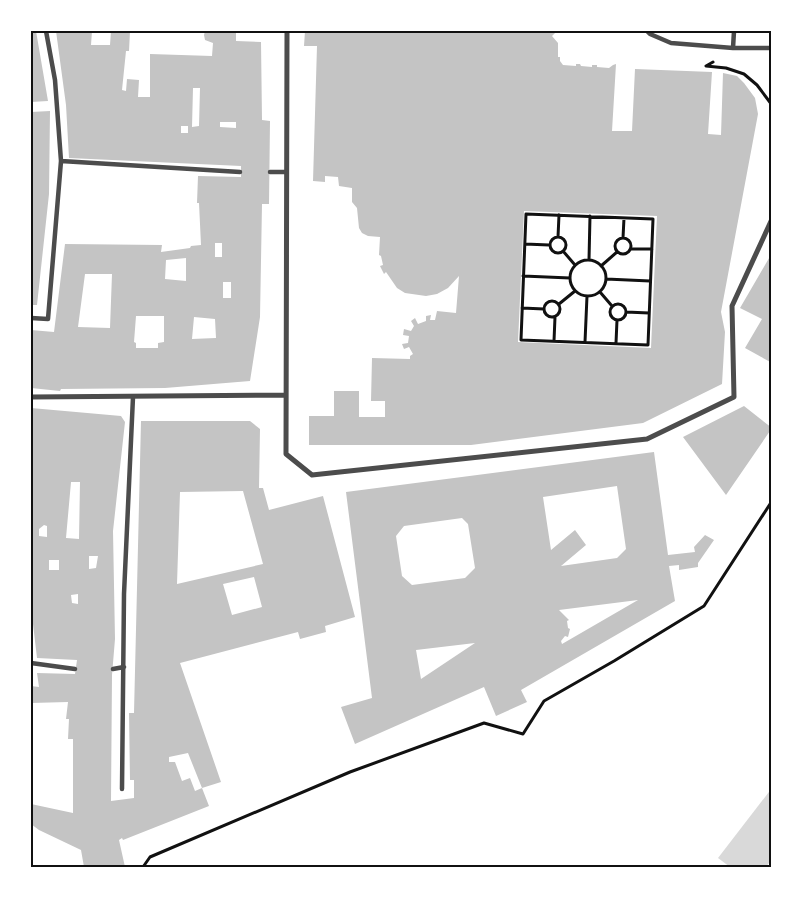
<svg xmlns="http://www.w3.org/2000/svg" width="803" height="898" font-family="Karla,sans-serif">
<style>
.water{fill:#d9d9d9}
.building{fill:#c4c4c4;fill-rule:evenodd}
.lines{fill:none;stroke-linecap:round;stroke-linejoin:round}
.path{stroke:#111;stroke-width:3}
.pedestrian{stroke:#4c4c4c;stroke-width:4.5}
.minor{stroke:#4c4c4c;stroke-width:5}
.neatline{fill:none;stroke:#111;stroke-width:2}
</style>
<rect width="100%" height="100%" fill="#fff"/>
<!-- water -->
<path class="water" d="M 772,788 L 772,859 L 766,867 L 730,867 L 718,858 Z"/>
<!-- building -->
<path class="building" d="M 31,31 L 36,31 L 48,101 L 31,102 Z
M 56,31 L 92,31 L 91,45 L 110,45 L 111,31 L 130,31 L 129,51 L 126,51 L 122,90 L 126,91 L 127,79 L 139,80 L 138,97 L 150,97 L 150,54 L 212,56 L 213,43 L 205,40 L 204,35 L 205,31 L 236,31 L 236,41 L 261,42 L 262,120 L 270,121 L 269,204 L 262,204 L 260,317 L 250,381 L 165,388 L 61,389 L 60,391 L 31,388 L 31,330 L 54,332 L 65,244 L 162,245 L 161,252 L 190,248 L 191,246 L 201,245 L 199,203 L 197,203 L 198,176 L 241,177 L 241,166 L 69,158 L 66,105 ZM 193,88 L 200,88 L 199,126 L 192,127 ZM 220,122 L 236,122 L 236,128 L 220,127 ZM 181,126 L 188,126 L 188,133 L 181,133 ZM 215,243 L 222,243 L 222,257 L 215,257 ZM 186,258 L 186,281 L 165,279 L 166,260 ZM 85,274 L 112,274 L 110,328 L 78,327 ZM 223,282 L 231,282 L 231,298 L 223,298 ZM 136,316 L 164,316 L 164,342 L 158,343 L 158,348 L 136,348 L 136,343 L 134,342 ZM 194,317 L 215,319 L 216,338 L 192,339 Z
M 305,31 L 557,31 L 552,36 L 558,43 L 558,57 L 560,57 L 560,61 L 563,65 L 576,66 L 576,64 L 580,64 L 581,66 L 592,67 L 592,65 L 597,65 L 597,67 L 609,68 L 613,65 L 616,64 L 612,131 L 632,131 L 635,69 L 712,72 L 708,134 L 721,135 L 723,73 L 737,76 L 744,83 L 755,98 L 758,114 L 721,312 L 725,332 L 722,384 L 643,423 L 471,445 L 309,445 L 309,416 L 334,416 L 334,391 L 359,391 L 359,417 L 385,417 L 385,401 L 371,401 L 372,358 L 410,359 L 410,356 L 413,354 L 409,347 L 404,349 L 402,344 L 408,343 L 409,336 L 403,335 L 404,329 L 411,331 L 414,326 L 411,321 L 415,318 L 418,324 L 426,321 L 426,316 L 431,315 L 430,320 L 435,320 L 437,311 L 456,313 L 459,276 L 448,288 L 437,294 L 426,296 L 405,293 L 397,288 L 386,272 L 384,274 L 380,266 L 383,265 L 381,256 L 379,255 L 380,237 L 368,236 L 362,233 L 359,228 L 357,208 L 352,202 L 352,188 L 339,186 L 338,177 L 325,176 L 325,182 L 313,181 L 317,46 L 304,46 ZM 524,211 L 657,216 L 651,348 L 518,342 Z
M 50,111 L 49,194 L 37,305 L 31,305 L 31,112 Z
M 772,253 L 772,363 L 745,348 L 762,319 L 740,308 Z
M 744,406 L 772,428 L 726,495 L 683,437 Z
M 31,408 L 121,416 L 125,422 L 113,531 L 115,639 L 112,675 L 111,801 L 134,798 L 134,780 L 130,780 L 129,713 L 134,713 L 141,421 L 250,421 L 260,429 L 259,488 L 263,488 L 269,510 L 323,496 L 355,617 L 325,626 L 326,632 L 300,639 L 298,632 L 180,663 L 221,782 L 202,788 L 188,753 L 169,757 L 169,762 L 175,762 L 182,781 L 190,778 L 195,791 L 202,788 L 209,806 L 123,840 L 122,838 L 119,840 L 125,867 L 84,867 L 81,850 L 39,830 L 31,824 L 31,804 L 73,813 L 73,739 L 68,739 L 69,719 L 66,719 L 68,702 L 31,703 L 31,686 L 39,687 L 37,673 L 75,674 L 77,660 L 37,658 L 31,607 ZM 71,482 L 80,482 L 79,539 L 66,538 ZM 243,491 L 263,564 L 177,584 L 180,492 ZM 44,525 L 47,526 L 47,537 L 39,536 L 39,529 ZM 89,556 L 98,556 L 96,568 L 89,569 ZM 49,560 L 59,560 L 59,570 L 49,570 ZM 254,577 L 262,607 L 232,615 L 223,584 ZM 78,594 L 78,604 L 72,603 L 71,595 Z
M 654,452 L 668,555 L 695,552 L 694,547 L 705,535 L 714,540 L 698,563 L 698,567 L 679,570 L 679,565 L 669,566 L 675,601 L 521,690 L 527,702 L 496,716 L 484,687 L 355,744 L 341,707 L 372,698 L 346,492 ZM 617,486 L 626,549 L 617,558 L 561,566 L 586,545 L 575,530 L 551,550 L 543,497 ZM 462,518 L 468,524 L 475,568 L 465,578 L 412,585 L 402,576 L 396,536 L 404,526 ZM 638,600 L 562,644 L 561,641 L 565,636 L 568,637 L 570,629 L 568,628 L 567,621 L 569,620 L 559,610 ZM 475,643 L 421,679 L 416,650 Z"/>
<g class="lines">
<!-- path -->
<path class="path" d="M 713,62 L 706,66 L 726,68 L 744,74 L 757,85 L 772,105
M 526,214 L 653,219 L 648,345 L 521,340 Z
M550 245a8 8 0 1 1 16 0a8 8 0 1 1-16 0Z
M 558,237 L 559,215
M615 246a8 8 0 1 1 16 0a8 8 0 1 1-16 0Z
M 623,238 L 624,218
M 525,244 L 549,245
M 631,249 L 652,249
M 563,251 L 575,265
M570 278a18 18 0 1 1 36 0a18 18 0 1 1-36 0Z
M 589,260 L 590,216
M 601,266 L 617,252
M 523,276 L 570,278
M 606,279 L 650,281
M 600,292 L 612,306
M544 309a8 8 0 1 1 16 0a8 8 0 1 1-16 0Z
M610 312a8 8 0 1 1 16 0a8 8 0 1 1-16 0Z
M 559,304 L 575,291
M 522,308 L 544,309
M 626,312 L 649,313
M 554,341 L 555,317
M 585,342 L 587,296
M 616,343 L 617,320
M 31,866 L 32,867
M 143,867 L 150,857 L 350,772 L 484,723 L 523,734 L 544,701 L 614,661 L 704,606 L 772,501"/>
<!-- pedestrian -->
<path class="pedestrian" d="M 647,31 L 650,34 L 671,43 L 733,48 L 772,48
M 733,48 L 734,31
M 61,161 L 240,172
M 270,172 L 286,172
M 31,318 L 48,319 L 61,161 L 55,80 L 46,31
M 31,663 L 75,669
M 113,669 L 124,667
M 122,789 L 124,594 L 133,397"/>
<!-- minor -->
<path class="minor" d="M 287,31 L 286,454 L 312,475 L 647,439 L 734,397 L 732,306 L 772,219
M 31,397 L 286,395"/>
</g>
<!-- border -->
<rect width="803" height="898" fill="none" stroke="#ffffff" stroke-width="65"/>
<rect x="32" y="32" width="738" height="834" class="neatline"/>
</svg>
